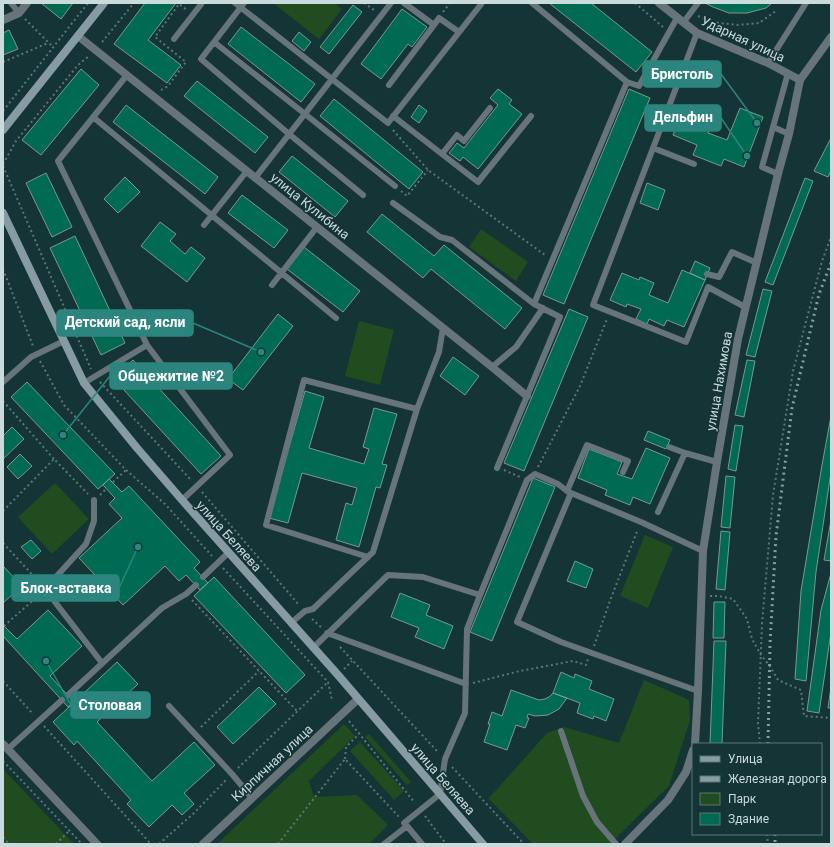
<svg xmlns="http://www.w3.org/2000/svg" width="834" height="847" font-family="Roboto,sans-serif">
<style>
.green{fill:#204c20}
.building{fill:#006a52;stroke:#7b998d}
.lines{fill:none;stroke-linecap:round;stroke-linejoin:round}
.path{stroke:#5d7677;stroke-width:2;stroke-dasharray:2 3;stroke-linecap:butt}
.service{stroke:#677479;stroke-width:6}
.minor{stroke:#677479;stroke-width:8}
.secondary{stroke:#879ba3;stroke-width:8}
.rail{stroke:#879d9e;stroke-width:3;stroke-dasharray:2 4;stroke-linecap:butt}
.labels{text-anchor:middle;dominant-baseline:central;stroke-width:3;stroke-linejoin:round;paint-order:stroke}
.street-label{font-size:13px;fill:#cadbdb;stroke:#153435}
.leader{fill:none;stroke:#2b857e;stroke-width:1.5}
.callout-dot{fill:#2b857e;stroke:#153435;stroke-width:1.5}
.callout{fill:#2b857e;stroke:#2b857e;stroke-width:1.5}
.callout-label{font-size:14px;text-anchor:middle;font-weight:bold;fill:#fff}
</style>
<rect width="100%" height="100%" fill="#153435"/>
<!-- green -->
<path class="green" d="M 273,3 L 335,3 L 342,9 L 319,39 Z
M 481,229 L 528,262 L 516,281 L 469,247 Z
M 359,321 L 394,330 L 380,385 L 345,376 Z
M 55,483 L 89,519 L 52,554 L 18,517 Z
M 645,535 L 673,547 L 648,608 L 620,596 Z
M 644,680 L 689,700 L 690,720 L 669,786 L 610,844 L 533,844 L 487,797 L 489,798 L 547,733 L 564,727 L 619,743 Z
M 344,724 L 355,736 L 309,781 L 314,797 L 357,795 L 388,825 L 369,844 L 217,844 Z
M 369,734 L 411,782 L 407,785 L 365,737 Z
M 360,742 L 404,791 L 394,800 L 350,751 Z
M 3,769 L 74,844 L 3,844 Z"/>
<!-- building -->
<path class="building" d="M 41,3 L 73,3 L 61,19 Z
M 145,3 L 176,3 L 148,40 L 181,65 L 167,83 L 114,44 Z
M 549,3 L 591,3 L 652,52 L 636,72 Z
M 705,3 L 772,3 L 766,8 L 747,13 L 729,13 L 713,7 Z
M 353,5 L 362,12 L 329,54 L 320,47 Z
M 402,9 L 427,27 L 412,47 L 408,44 L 381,79 L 361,64 Z
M 241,27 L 315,84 L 301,102 L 228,44 Z
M 9,30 L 18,49 L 3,55 L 3,33 Z
M 299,32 L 311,42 L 304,51 L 292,41 Z
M 81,69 L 99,85 L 41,155 L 22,140 Z
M 197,81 L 268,137 L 255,153 L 184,96 Z
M 498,89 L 512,100 L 509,104 L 522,114 L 478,169 L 463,157 L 460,161 L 449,153 L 457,143 L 464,148 L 498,105 L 490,98 Z
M 629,89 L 650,98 L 564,304 L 543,295 Z
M 334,99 L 423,172 L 409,189 L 320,116 Z
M 126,105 L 218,177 L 205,194 L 113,122 Z
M 419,105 L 427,111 L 419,123 L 411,117 Z
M 740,108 L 763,117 L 744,167 L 724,159 L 721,166 L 693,155 L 697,145 L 673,135 L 681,114 L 700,121 L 702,116 L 713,120 L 708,133 L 727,140 Z
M 831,138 L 831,171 L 828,177 L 814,171 Z
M 292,156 L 348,201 L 335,217 L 279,172 Z
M 46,173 L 72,227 L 52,237 L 26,183 Z
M 125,177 L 140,192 L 118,213 L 104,199 Z
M 805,178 L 813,181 L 773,285 L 765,282 Z
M 647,183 L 665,190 L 658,210 L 640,203 Z
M 242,195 L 288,230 L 274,248 L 228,213 Z
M 382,214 L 434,256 L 444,245 L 522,308 L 505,329 L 431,269 L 423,278 L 367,232 Z
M 160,222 L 176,234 L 170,241 L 185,254 L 191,247 L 205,258 L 187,282 L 141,246 Z
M 75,236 L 125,343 L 101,355 L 50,248 Z
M 304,247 L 360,291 L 343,312 L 287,269 Z
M 695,261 L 710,268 L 705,280 L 690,273 Z
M 682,270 L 705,280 L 684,327 L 667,320 L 664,326 L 649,319 L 647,324 L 636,319 L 641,309 L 627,304 L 626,307 L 610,300 L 622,273 L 639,280 L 640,277 L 654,283 L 649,295 L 668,303 Z
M 763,289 L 772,291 L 755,357 L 746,355 Z
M 569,309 L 588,317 L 524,471 L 504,463 Z
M 278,314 L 293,326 L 243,390 L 228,379 Z
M 453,357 L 479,376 L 465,395 L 440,376 Z
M 133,360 L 221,456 L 201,474 L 113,378 Z
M 747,360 L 755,361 L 744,417 L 735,415 Z
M 27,382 L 115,474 L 98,489 L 11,397 Z
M 305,391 L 324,397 L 309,448 L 364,464 L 369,449 L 363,447 L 374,408 L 397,414 L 382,464 L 387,465 L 380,488 L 376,487 L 359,547 L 336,540 L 346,503 L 352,505 L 357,488 L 302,473 L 288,523 L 269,518 Z
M 831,416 L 831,472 L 816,572 L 806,681 L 795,679 L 801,591 L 822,465 Z
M 735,425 L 743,426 L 736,471 L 728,469 Z
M 12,427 L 24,439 L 3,459 L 3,436 Z
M 648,431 L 670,440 L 666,449 L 644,440 Z
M 646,448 L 670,458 L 650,504 L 633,497 L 630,505 L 605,495 L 607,490 L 578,478 L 589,449 L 622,462 L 617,474 L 632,479 Z
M 20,454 L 32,466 L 18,479 L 7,467 Z
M 726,476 L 735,477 L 730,528 L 721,527 Z
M 533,478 L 555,487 L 492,641 L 470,632 Z
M 109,479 L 122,492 L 129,486 L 200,562 L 194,568 L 208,583 L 200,590 L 186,575 L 179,581 L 165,566 L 123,605 L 79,558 L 122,518 L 109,504 L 115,498 L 103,485 Z
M 831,520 L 831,561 L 824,560 Z
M 721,531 L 730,532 L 725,590 L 716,589 Z
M 31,540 L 41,551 L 32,559 L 21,547 Z
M 575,561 L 593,569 L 586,588 L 567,581 Z
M 3,566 L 22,586 L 3,603 Z
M 831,573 L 831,632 L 819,713 L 807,711 L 821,610 Z
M 214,577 L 305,675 L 286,693 L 194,596 Z
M 400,593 L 430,605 L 426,615 L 453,626 L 444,649 L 415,637 L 419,628 L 391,617 Z
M 714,602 L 725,602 L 724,638 L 713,638 Z
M 48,610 L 82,646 L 50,676 L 74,702 L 68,707 L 3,636 L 3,625 L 17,639 Z
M 714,641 L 726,641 L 722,744 L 710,744 Z
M 117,662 L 138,684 L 97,722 L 152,781 L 194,742 L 215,765 L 184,793 L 194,804 L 182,815 L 172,805 L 149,827 L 127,804 L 131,800 L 77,741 L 74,745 L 53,722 Z
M 561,672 L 574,678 L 575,674 L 592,681 L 589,689 L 614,699 L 606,721 L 594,716 L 593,719 L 577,713 L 580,703 L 553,693 Z
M 259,687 L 276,704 L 233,744 L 217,727 Z
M 831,687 L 831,708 L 828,708 Z
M 511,690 L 539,700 L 545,699 L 549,697 L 553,693 L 567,698 L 559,709 L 548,715 L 535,716 L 528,714 L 527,718 L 529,718 L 525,728 L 516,725 L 507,750 L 484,742 L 490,724 L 488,724 L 492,712 L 502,716 Z"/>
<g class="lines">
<!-- path -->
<path class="path" d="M 364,3 L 374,10
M 635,3 L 663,27
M 443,12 L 450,3
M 698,16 L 712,22 L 737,25 L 759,23 L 776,11
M 25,19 L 53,47
M 102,42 L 134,3
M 3,62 L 48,43
M 161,90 L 168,86 L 186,62 L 155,37 L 179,4 L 187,10
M 3,111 L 88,3
M 393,130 L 428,170 L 545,255
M 3,164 L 16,141 L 78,65 L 89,56
M 3,166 L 91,369
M 401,191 L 407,196 L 428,170
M 3,269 L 33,346
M 40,361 L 64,405 L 126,470 L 165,504 L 212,556
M 100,382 L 191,480
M 3,401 L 54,459
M 538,467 L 580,386 L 607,319
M 504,470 L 520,477
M 113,482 L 126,470
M 202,492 L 299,605
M 100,495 L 107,488
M 3,511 L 54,459 L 88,494
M 3,543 L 40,583
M 223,568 L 328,682 L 332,700
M 710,596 L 719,596 L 733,599 L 747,619 L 752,639 L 761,655 L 769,665 L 778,680 L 801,690 L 804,716 L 831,718
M 192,600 L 297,711
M 312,619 L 322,628
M 4,626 L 39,595
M 594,646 L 611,598 L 638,529
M 340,647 L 438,752
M 344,669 L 352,661
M 3,681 L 33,714
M 473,683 L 520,671 L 573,661 L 586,665 L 588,659
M 349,721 L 415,803
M 44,726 L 151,844
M 201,727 L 259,671
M 760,744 L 758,723 L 762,624 L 773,495 L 793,371 L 822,261 L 831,237
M 345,759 L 346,747 L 359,734
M 3,761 L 82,844
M 452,767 L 524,844
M 238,768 L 328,682
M 425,816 L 446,844
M 767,834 L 768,844
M 3,837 L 9,844
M 56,844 L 69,831
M 159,844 L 194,813 L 226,780
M 278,844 L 345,759 L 399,817"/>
<!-- service -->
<path class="service" d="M 11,3 L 19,13
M 235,3 L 388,123 L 482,3
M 244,3 L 201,59 L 289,134 L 363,195
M 404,3 L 434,25 L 439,18 L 459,32
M 532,3 L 627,82
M 683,23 L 698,3
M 697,33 L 593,305 L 686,342 L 708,287 L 745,307
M 174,39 L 202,3
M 214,42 L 305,114 L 395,186
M 768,63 L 806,3
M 389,85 L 434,25
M 393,116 L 478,182 L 531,116
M 93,117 L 336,318
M 773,127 L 789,134
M 653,148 L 694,164
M 442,154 L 457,135 L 464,141 L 490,108
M 778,174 L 762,167 L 788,73
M 255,178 L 391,3
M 393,203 L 440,237 L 452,240 L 534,304
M 204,225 L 247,171
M 707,274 L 719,277 L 732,252 L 757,263
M 272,285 L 317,227
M 147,345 L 230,455 L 182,500
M 492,367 L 516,347 L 543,308
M 3,382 L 31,357 L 64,341
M 84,383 L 147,345 L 58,161 L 127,75
M 669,447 L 685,453
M 497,468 L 560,317 L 534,304 L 627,82 L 639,86 L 677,18
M 567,491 L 587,445 L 628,461 L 623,472
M 94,500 L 94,521 L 86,544 L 45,589 L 102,663
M 658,512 L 685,453 L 717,462
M 368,557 L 266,525 L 304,380 L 417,409
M 203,577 L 228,553
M 291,623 L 305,611 L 313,609 L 373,552 L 417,409 L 439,352 L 443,328
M 327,633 L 466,684
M 313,648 L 388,575 L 423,577 L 480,595 L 527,480 L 535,474 L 558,484 L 567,491 L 571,493
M 698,691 L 561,642 L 517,622 L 571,493 L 641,522 L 703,551
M 68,695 L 162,608 L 186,594 L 196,585
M 169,706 L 232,774 L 252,798
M 561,731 L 583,796 L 597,822 L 616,844
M 8,749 L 62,700
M 407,826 L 422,844
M 384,844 L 407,826 L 404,823 L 440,794 L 445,759 L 465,713 L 467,629 L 480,595"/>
<!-- minor -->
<path class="minor" d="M 659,3 L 697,33 L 768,63 L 800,80
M 3,20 L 19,13 L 27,3
M 78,36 L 492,367 L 527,396
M 3,744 L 97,844
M 695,744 L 698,691 L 703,551 L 717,462 L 738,339 L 778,174 L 789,134 L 800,80 L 831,37
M 203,844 L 358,699
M 625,844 L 668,800 L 686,772 L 693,750"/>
<!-- secondary -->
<path class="secondary" d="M 3,130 L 104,3
M 3,213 L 84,383 L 137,448 L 182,500 L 338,675 L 483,844"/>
<!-- rail -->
<path class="rail" d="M 768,744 L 770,644 L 776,536 L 792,408 L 819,294 L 831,263
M 775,834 L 775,844"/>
</g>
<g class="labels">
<!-- street labels -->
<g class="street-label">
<text transform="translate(743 39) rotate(25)">Ударная улица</text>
<text transform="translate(310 206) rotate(39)">улица Кулибина</text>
<text transform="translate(719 381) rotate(-80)">улица Нахимова</text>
<text transform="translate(229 536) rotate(48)">улица Беляева</text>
<text transform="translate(272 763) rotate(-43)">Кирпичная улица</text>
<text transform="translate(443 779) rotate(49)">улица Беляева</text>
</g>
</g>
<!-- callouts -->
<path class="leader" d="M757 123L721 74M747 156L721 118M261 352L193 323M63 435L110 376M138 547L119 588M46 661L71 705"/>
<g class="callout-dot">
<circle cx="757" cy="123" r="4"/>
<circle cx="747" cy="156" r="4"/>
<circle cx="261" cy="352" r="4"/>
<circle cx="63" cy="435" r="4"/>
<circle cx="138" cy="547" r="4"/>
<circle cx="46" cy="661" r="4"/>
</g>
<g class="callout">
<rect x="643" y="61" width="78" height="26" rx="4"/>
<rect x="645" y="105" width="76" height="26" rx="4"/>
<rect x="57" y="310" width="136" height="26" rx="4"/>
<rect x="110" y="363" width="122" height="26" rx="4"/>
<rect x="12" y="575" width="107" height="26" rx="4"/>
<rect x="71" y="692" width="79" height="26" rx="4"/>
</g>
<g class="callout-label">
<text x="682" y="79">Бристоль</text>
<text x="683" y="122">Дельфин</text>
<text x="125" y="327">Детский сад, ясли</text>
<text x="171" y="381">Общежитие №2</text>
<text x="66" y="593">Блок-вставка</text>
<text x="110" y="710">Столовая</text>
</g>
<!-- border -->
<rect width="834" height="847" fill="none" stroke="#cadbdb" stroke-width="8"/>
<!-- legend -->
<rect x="692" y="743" width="130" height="92" fill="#153435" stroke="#5d7777"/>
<rect x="700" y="756" width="20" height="6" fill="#879ba3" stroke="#5d7777"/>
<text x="728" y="763" font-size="12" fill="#cadbdb">Улица</text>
<rect x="700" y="776" width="20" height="6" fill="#879d9e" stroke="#5d7777"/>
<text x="728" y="783" font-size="12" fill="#cadbdb">Железная дорога</text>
<rect x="700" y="793" width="20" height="12" fill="#204c20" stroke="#5d7777"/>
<text x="728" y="803" font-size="12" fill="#cadbdb">Парк</text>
<rect x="700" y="813" width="20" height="12" fill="#006a52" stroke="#5d7777"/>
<text x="728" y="823" font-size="12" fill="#cadbdb">Здание</text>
</svg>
